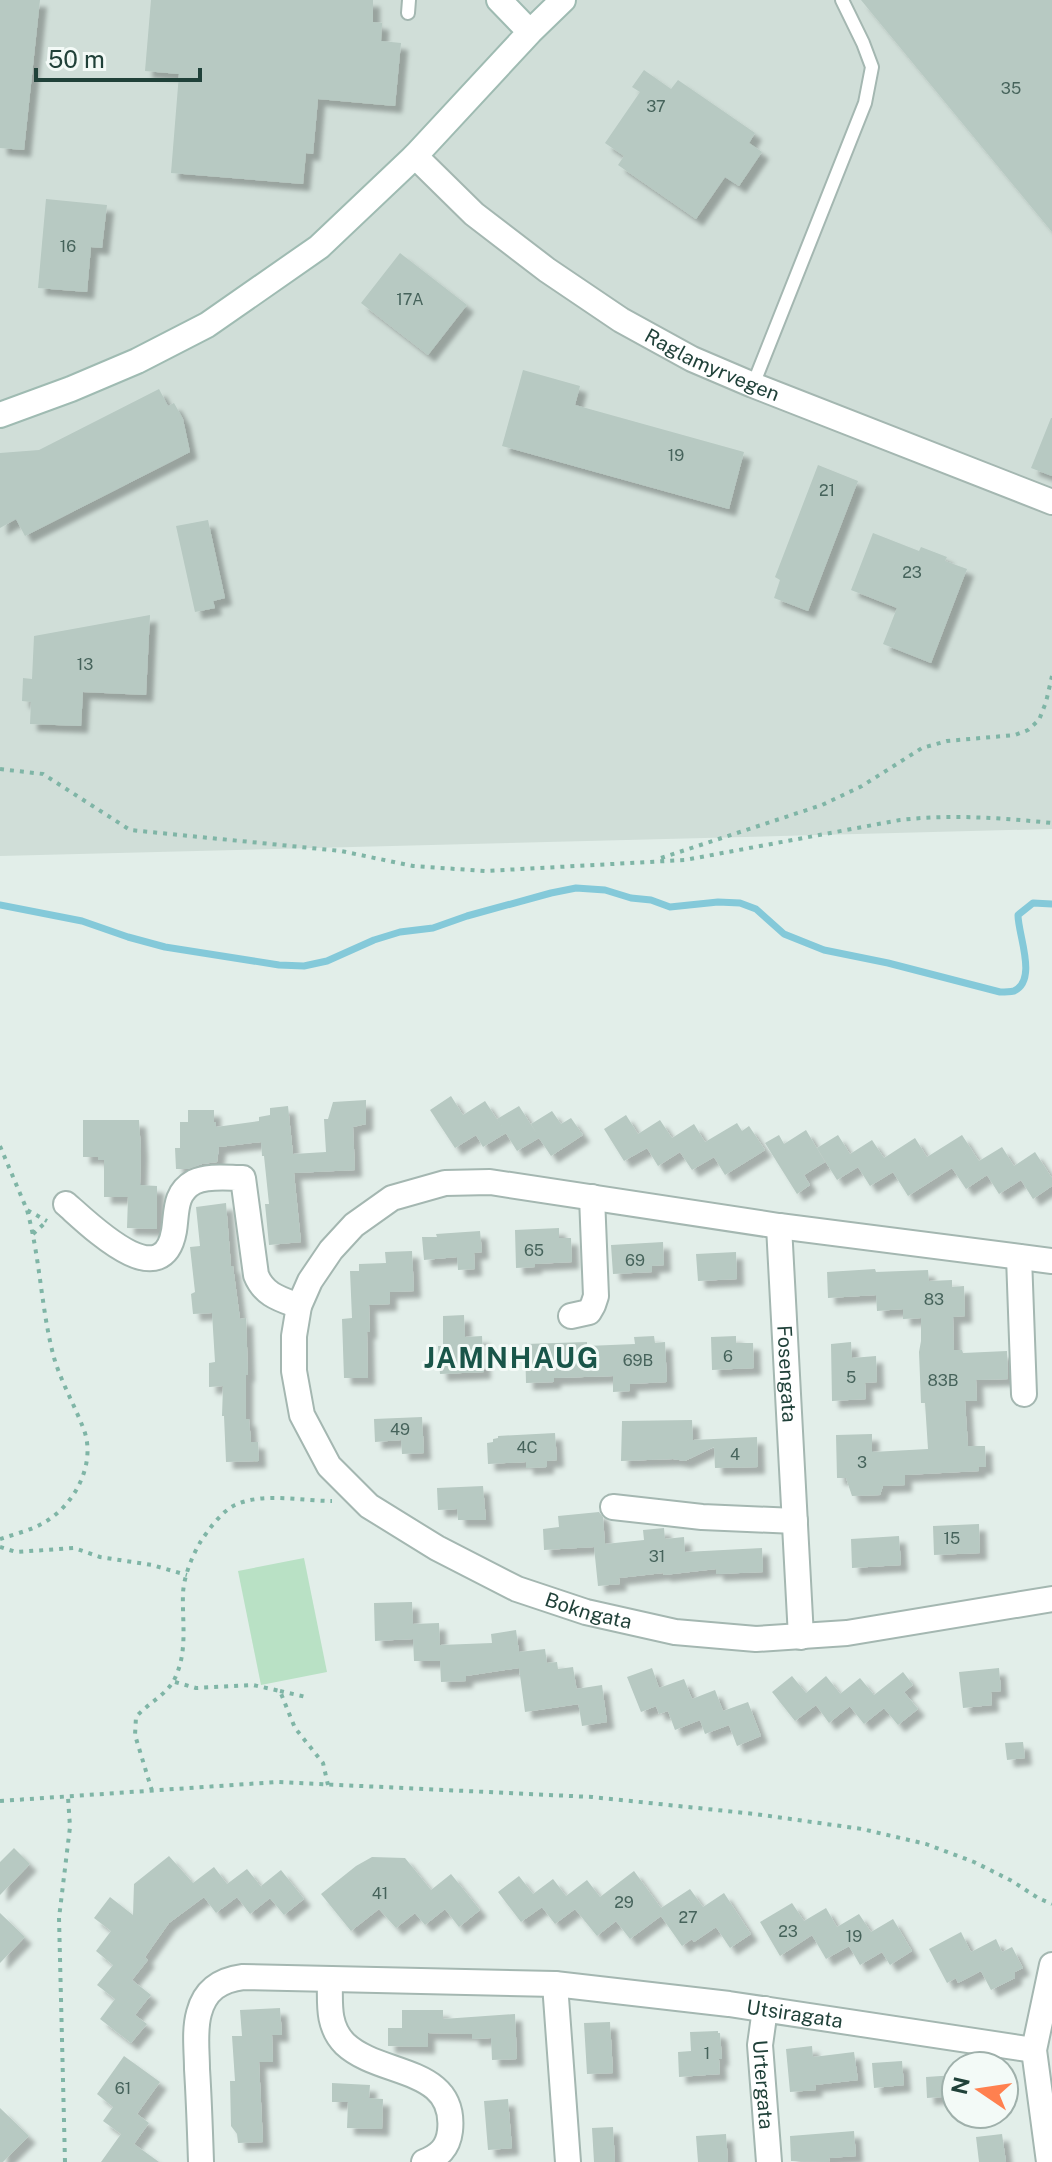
<svg xmlns="http://www.w3.org/2000/svg" width="1052" height="2162" font-family="'Public Sans',sans-serif">
<style>
.built{fill:#d0ded8}
.green{fill:#b9e1c5}
.lines{fill:none;stroke-linecap:round;stroke-linejoin:round}
.stream{stroke:#84c9d9;stroke-width:7}
.building{fill:#b7c9c2;filter:url(#shadow)}
.lane-casing{stroke:#a4b7b1;stroke-width:16}
.street-casing{stroke:#a4b7b1;stroke-width:28}
.secondary-casing{stroke:#9fbbb2;stroke-width:28}
.path{stroke:#7fb5a6;stroke-width:4;stroke-dasharray:4 6;stroke-linecap:butt}
.lane{stroke:#fff;stroke-width:12}
.street{stroke:#fff;stroke-width:24}
.secondary{stroke:#fff;stroke-width:24}
.labels{text-anchor:middle;dominant-baseline:central;stroke-width:6;stroke-linejoin:round;paint-order:stroke}
.number-label{font-size:16px;fill:#46635b}
.street-label{font-size:20px;fill:#204139;stroke:#f3faf7}
.district-label{font-size:28px;font-weight:bold;letter-spacing:2px;fill:#195549;stroke:#f3faf7}
</style>
<defs>
<filter id="shadow"><feDropShadow dx="7" dy="7" stdDeviation="2" flood-color="#0004"/></filter>
</defs>
<rect width="100%" height="100%" fill="#e2eee9"/>
<!-- built -->
<path class="built" d="M 0,0 L 1052,0 L 1052,829 L 0,856 Z"/>
<!-- green -->
<path class="green" d="M 304,1558 L 327,1672 L 261,1685 L 238,1571 Z"/>
<g class="lines">
<!-- stream -->
<path class="stream" d="M 0,905 L 82,921 L 128,937 L 165,947 L 279,965 L 304,966 L 327,961 L 374,940 L 400,932 L 433,928 L 467,916 L 551,893 L 576,888 L 605,890 L 631,898 L 651,900 L 670,907 L 718,902 L 740,903 L 756,909 L 784,934 L 824,950 L 888,963 L 1000,992 C 1004,992 1009,992 1014,991 C 1038,980 1018,935 1018,915 L 1033,903 L 1052,904"/>
</g>
<!-- building -->
<path class="building" d="M 0,0 L 40,0 L 24,150 L 0,148 Z
M 151,0 L 373,0 L 373,22 L 382,23 L 381,41 L 401,43 L 395,106 L 318,99 L 313,154 L 306,153 L 303,184 L 171,173 L 179,74 L 145,71 Z
M 861,0 L 1052,0 L 1052,232 Z
M 644,70 L 671,89 L 678,80 L 755,133 L 749,143 L 762,152 L 739,186 L 725,177 L 696,219 L 618,165 L 624,156 L 605,143 L 640,92 L 632,87 Z
M 46,199 L 107,205 L 102,248 L 91,247 L 87,292 L 38,288 Z
M 400,253 L 467,305 L 428,355 L 361,303 Z
M 523,370 L 580,386 L 575,405 L 744,452 L 729,509 L 502,446 Z
M 159,389 L 168,406 L 174,403 L 183,419 L 190,452 L 25,536 L 16,519 L 0,528 L 0,453 L 39,450 Z
M 1051,418 L 1052,418 L 1052,476 L 1031,468 Z
M 818,465 L 858,481 L 808,611 L 774,598 L 780,580 L 775,577 Z
M 208,520 L 225,598 L 213,601 L 215,608 L 195,612 L 176,526 Z
M 873,533 L 919,551 L 921,547 L 947,557 L 945,561 L 967,569 L 931,663 L 883,644 L 897,608 L 851,590 Z
M 150,615 L 146,695 L 83,692 L 81,726 L 30,724 L 31,702 L 22,701 L 23,678 L 32,679 L 34,636 Z
M 451,1096 L 463,1115 L 485,1101 L 506,1133 L 483,1147 L 476,1135 L 455,1148 L 430,1110 Z
M 366,1100 L 366,1124 L 353,1127 L 355,1170 L 294,1173 L 301,1242 L 269,1245 L 265,1204 L 269,1204 L 264,1156 L 262,1156 L 261,1142 L 219,1147 L 217,1162 L 202,1164 L 188,1169 L 176,1169 L 175,1148 L 180,1148 L 180,1122 L 188,1122 L 188,1110 L 214,1110 L 214,1122 L 216,1122 L 216,1127 L 259,1121 L 259,1117 L 270,1115 L 270,1108 L 288,1106 L 293,1154 L 326,1152 L 324,1119 L 328,1119 L 333,1102 Z
M 519,1106 L 537,1134 L 531,1124 L 552,1111 L 561,1124 L 571,1118 L 583,1135 L 551,1156 L 539,1138 L 517,1151 L 497,1119 Z
M 626,1115 L 638,1134 L 660,1120 L 672,1138 L 694,1124 L 705,1142 L 737,1123 L 742,1131 L 749,1126 L 765,1150 L 725,1175 L 714,1157 L 692,1170 L 680,1152 L 658,1166 L 647,1148 L 624,1161 L 604,1129 Z
M 83,1120 L 139,1120 L 141,1151 L 140,1185 L 157,1186 L 157,1229 L 127,1228 L 128,1197 L 104,1197 L 104,1160 L 98,1160 L 98,1157 L 83,1157 Z
M 806,1130 L 825,1162 L 804,1175 L 810,1185 L 797,1194 L 765,1143 L 779,1135 L 784,1144 Z
M 838,1135 L 850,1154 L 872,1140 L 884,1158 L 915,1138 L 927,1157 L 962,1135 L 979,1161 L 1002,1147 L 1014,1166 L 1035,1152 L 1052,1178 L 1052,1186 L 1033,1199 L 1021,1180 L 999,1194 L 987,1175 L 966,1189 L 952,1168 L 908,1196 L 893,1172 L 870,1186 L 858,1167 L 837,1180 L 817,1148 Z
M 226,1203 L 231,1266 L 233,1266 L 240,1319 L 246,1318 L 248,1375 L 246,1375 L 246,1419 L 249,1419 L 251,1442 L 258,1442 L 259,1461 L 226,1462 L 224,1416 L 222,1416 L 223,1386 L 209,1387 L 209,1363 L 215,1362 L 212,1313 L 193,1314 L 191,1294 L 195,1292 L 190,1247 L 200,1246 L 196,1207 Z
M 559,1228 L 559,1238 L 571,1238 L 572,1262 L 535,1264 L 535,1267 L 516,1268 L 515,1230 Z
M 480,1231 L 482,1252 L 474,1253 L 475,1269 L 458,1270 L 457,1257 L 424,1260 L 422,1237 L 437,1237 L 436,1234 Z
M 663,1242 L 664,1265 L 652,1266 L 652,1272 L 613,1274 L 611,1245 Z
M 412,1251 L 414,1291 L 390,1292 L 390,1304 L 369,1305 L 370,1332 L 367,1332 L 368,1378 L 344,1378 L 342,1319 L 352,1318 L 350,1271 L 359,1271 L 359,1264 L 386,1263 L 385,1252 Z
M 736,1252 L 737,1279 L 698,1281 L 696,1254 Z
M 875,1269 L 876,1272 L 928,1270 L 929,1281 L 952,1280 L 952,1287 L 964,1286 L 965,1316 L 953,1317 L 954,1350 L 962,1350 L 963,1353 L 1007,1351 L 1008,1379 L 976,1380 L 977,1401 L 965,1401 L 968,1446 L 985,1446 L 986,1467 L 979,1467 L 979,1471 L 905,1475 L 905,1485 L 883,1486 L 880,1495 L 852,1496 L 846,1478 L 837,1478 L 836,1435 L 872,1434 L 872,1452 L 928,1449 L 925,1403 L 921,1403 L 919,1352 L 921,1341 L 921,1318 L 903,1319 L 903,1309 L 877,1311 L 876,1295 L 828,1298 L 827,1272 Z
M 464,1315 L 465,1337 L 482,1336 L 484,1372 L 440,1374 L 438,1346 L 443,1346 L 443,1316 Z
M 654,1336 L 655,1343 L 665,1342 L 667,1382 L 630,1384 L 630,1391 L 613,1392 L 613,1376 L 554,1378 L 554,1382 L 526,1383 L 525,1344 L 587,1342 L 587,1346 L 635,1344 L 634,1337 Z
M 736,1336 L 736,1343 L 753,1343 L 754,1368 L 712,1370 L 711,1337 Z
M 851,1342 L 852,1358 L 876,1356 L 877,1382 L 865,1383 L 866,1399 L 832,1401 L 831,1344 Z
M 422,1417 L 424,1453 L 402,1454 L 401,1440 L 375,1442 L 374,1419 Z
M 692,1420 L 693,1440 L 757,1437 L 758,1467 L 715,1468 L 714,1447 L 685,1461 L 673,1459 L 621,1461 L 622,1421 Z
M 555,1433 L 557,1460 L 547,1461 L 547,1467 L 526,1468 L 526,1462 L 488,1464 L 487,1443 L 493,1442 L 493,1439 L 498,1438 L 498,1436 Z
M 483,1486 L 486,1520 L 458,1520 L 457,1509 L 438,1510 L 437,1488 Z
M 599,1512 L 603,1517 L 605,1544 L 644,1540 L 643,1530 L 664,1528 L 665,1539 L 684,1537 L 685,1552 L 762,1548 L 763,1572 L 716,1574 L 716,1569 L 664,1575 L 663,1573 L 619,1578 L 620,1584 L 598,1586 L 594,1547 L 544,1550 L 543,1529 L 559,1527 L 558,1516 Z
M 979,1524 L 980,1553 L 934,1555 L 933,1526 Z
M 899,1536 L 901,1565 L 852,1568 L 851,1539 Z
M 412,1602 L 413,1624 L 439,1623 L 440,1645 L 492,1643 L 491,1634 L 516,1630 L 519,1652 L 545,1649 L 547,1663 L 557,1662 L 558,1669 L 573,1667 L 579,1704 L 525,1712 L 519,1668 L 466,1676 L 466,1681 L 441,1682 L 440,1661 L 414,1661 L 413,1639 L 375,1641 L 374,1603 Z
M 652,1668 L 659,1688 L 684,1679 L 692,1699 L 715,1690 L 723,1711 L 748,1702 L 761,1736 L 737,1746 L 729,1725 L 705,1734 L 700,1720 L 675,1730 L 668,1711 L 659,1714 L 656,1706 L 641,1712 L 627,1677 Z
M 999,1668 L 1001,1691 L 991,1692 L 992,1705 L 963,1708 L 959,1672 Z
M 903,1672 L 913,1685 L 904,1692 L 918,1709 L 898,1725 L 884,1708 L 864,1724 L 840,1694 L 860,1678 L 874,1695 Z
M 792,1676 L 806,1693 L 826,1676 L 850,1706 L 829,1723 L 816,1705 L 795,1721 L 772,1692 Z
M 602,1685 L 607,1722 L 582,1726 L 576,1689 Z
M 1023,1742 L 1025,1758 L 1007,1760 L 1005,1743 Z
M 14,1848 L 30,1864 L 0,1895 L 0,1862 Z
M 169,1856 L 193,1883 L 214,1867 L 227,1884 L 247,1869 L 263,1889 L 261,1886 L 281,1870 L 304,1899 L 284,1915 L 270,1898 L 250,1914 L 237,1897 L 216,1913 L 204,1897 L 169,1923 L 145,1957 L 148,1960 L 132,1980 L 151,1995 L 135,2015 L 147,2024 L 131,2043 L 100,2019 L 115,1999 L 97,1985 L 113,1965 L 96,1951 L 111,1931 L 94,1918 L 110,1897 L 133,1915 L 134,1884 Z
M 372,1857 L 405,1858 L 431,1890 L 451,1874 L 480,1910 L 459,1927 L 445,1909 L 425,1925 L 415,1913 L 396,1928 L 379,1909 L 351,1931 L 321,1894 L 356,1866 Z
M 634,1871 L 661,1908 L 690,1889 L 703,1907 L 724,1893 L 751,1934 L 730,1948 L 716,1927 L 694,1942 L 692,1939 L 682,1946 L 661,1916 L 630,1939 L 616,1921 L 597,1936 L 575,1909 L 555,1924 L 542,1907 L 521,1922 L 498,1892 L 519,1876 L 533,1894 L 553,1879 L 566,1896 L 587,1880 L 600,1897 Z
M 792,1903 L 804,1921 L 826,1908 L 837,1927 L 859,1914 L 871,1932 L 893,1919 L 912,1951 L 890,1965 L 882,1952 L 860,1965 L 849,1946 L 826,1959 L 812,1935 L 780,1956 L 760,1922 Z
M 0,1913 L 25,1937 L 0,1963 Z
M 961,1932 L 971,1952 L 996,1939 L 1002,1952 L 1012,1947 L 1023,1968 L 1015,1972 L 1015,1978 L 991,1990 L 981,1971 L 958,1983 L 956,1978 L 947,1983 L 929,1949 Z
M 280,2008 L 282,2035 L 272,2035 L 273,2062 L 259,2062 L 263,2142 L 238,2143 L 237,2134 L 231,2126 L 230,2081 L 235,2081 L 232,2036 L 242,2036 L 240,2010 Z
M 402,2010 L 443,2010 L 443,2019 L 515,2014 L 517,2059 L 492,2060 L 491,2038 L 472,2039 L 472,2034 L 428,2033 L 428,2047 L 388,2046 L 388,2028 L 402,2028 Z
M 610,2022 L 613,2073 L 587,2074 L 584,2023 Z
M 718,2031 L 718,2033 L 720,2033 L 722,2059 L 719,2059 L 720,2074 L 679,2077 L 678,2052 L 691,2051 L 690,2032 Z
M 812,2046 L 813,2057 L 854,2052 L 858,2080 L 815,2085 L 816,2090 L 790,2092 L 786,2049 Z
M 124,2056 L 160,2082 L 137,2114 L 149,2123 L 134,2144 L 159,2162 L 101,2162 L 121,2134 L 103,2121 L 113,2107 L 97,2094 Z
M 902,2061 L 904,2085 L 874,2088 L 872,2063 Z
M 956,2075 L 956,2096 L 927,2098 L 926,2077 Z
M 332,2083 L 370,2085 L 369,2098 L 383,2099 L 382,2129 L 347,2128 L 348,2102 L 332,2102 Z
M 508,2099 L 512,2148 L 488,2150 L 484,2101 Z
M 0,2108 L 29,2136 L 3,2162 L 0,2162 Z
M 613,2127 L 615,2162 L 594,2162 L 592,2128 Z
M 854,2131 L 856,2156 L 829,2158 L 830,2162 L 791,2161 L 790,2136 Z
M 726,2134 L 728,2162 L 698,2162 L 696,2136 Z
M 1002,2134 L 1006,2162 L 979,2162 L 976,2137 Z"/>
<g class="lines">
<defs>
<path id="lane" d="M 408,13 L 409,0
M 753,385 L 865,103 L 872,67 L 863,43 L 842,0"/>
<g id="street">
<path id="s1" d="M 415,156 L 474,214 L 547,270 L 621,320 L 692,359 L 753,385 L 1052,502"/>
<path d="M 66,1204 C 88,1223 162,1298 174,1231 C 177,1212 174,1193 194,1182 C 208,1175 228,1178 243,1178 L 256,1275 C 264,1295 280,1299 299,1306"/>
<path id="s2" d="M 779,1226 L 801,1637"/>
<path d="M 1019,1257 L 1024,1394"/>
<path id="s3" d="M 1052,1261 L 779,1226 L 490,1182 L 445,1183 L 392,1198 L 354,1225 L 331,1250 L 310,1281 L 299,1306 L 294,1336 L 294,1371 L 302,1415 L 329,1466 L 369,1506 L 437,1548 L 517,1589 L 586,1612 L 675,1632 L 756,1639 L 847,1633 L 1052,1599"/>
<path d="M 571,1316 L 589,1312 L 593,1305 L 596,1296 L 592,1197"/>
<path d="M 613,1507 L 702,1517 L 795,1521"/>
<path d="M 330,1979 C 330,2003 327,2026 345,2044 C 380,2077 457,2066 450,2131 C 448,2148 439,2156 424,2162"/>
<path d="M 555,1984 L 568,2162"/>
<path id="s4" d="M 765,2009 L 760,2045 L 769,2162"/>
<path id="s5" d="M 201,2162 C 200,2131 199,2100 197,2069 C 197,2051 194,2031 199,2013 C 205,1990 220,1980 243,1977 L 555,1984 L 729,2004 L 1034,2050"/>
<path d="M 1049,2162 L 1034,2050 L 1052,1965"/>
</g>
<path id="secondary" d="M 499,0 L 530,32
M 0,415 L 71,389 L 137,361 L 207,325 L 319,247 L 415,156 L 530,32 L 563,0"/>
</defs>
<!-- lane casing -->
<use href="#lane" class="lane-casing"/>
<!-- street casing -->
<use href="#street" class="street-casing"/>
<!-- secondary casing -->
<use href="#secondary" class="secondary-casing"/>
<!-- path -->
<path class="path" d="M 0,769 L 43,774 L 130,830 L 341,851 L 413,866 L 485,871 L 685,860 L 900,820 C 951,814 1001,818 1052,823
M 661,858 L 822,805 L 862,786 L 922,748 L 947,741 L 1015,735 L 1028,730 L 1039,720 L 1046,702 L 1052,676
M 0,1146 L 27,1210 L 47,1221
M 33,1234 L 47,1221
M 0,1539 C 15,1534 32,1530 45,1522 C 74,1505 95,1466 85,1433 C 76,1407 60,1381 53,1354 C 41,1307 40,1257 27,1210
M 0,1547 L 16,1552 L 74,1548 L 100,1557 L 152,1565 L 187,1575
M 175,1682 L 196,1688 L 253,1685 L 280,1691 L 295,1728 L 323,1763 L 328,1785
M 280,1691 L 306,1697
M 152,1791 L 135,1735 L 136,1717 C 148,1703 167,1695 175,1678 C 188,1651 182,1622 183,1593 C 184,1576 192,1556 201,1541 C 209,1529 221,1512 235,1505 C 263,1492 302,1501 332,1501
M 0,1801 L 277,1782 L 592,1797 L 755,1814 L 862,1829 L 926,1844 L 974,1862 L 1012,1881 L 1038,1898 L 1052,1904
M 65,2162 L 59,1918 L 70,1827 L 68,1797"/>
<!-- lane -->
<use href="#lane" class="lane"/>
<!-- street -->
<use href="#street" class="street"/>
<!-- secondary -->
<use href="#secondary" class="secondary"/>
</g>
<g class="labels">
<!-- number labels -->
<g class="number-label">
<text x="1011" y="88">35</text>
<text x="656" y="106">37</text>
<text x="68" y="246">16</text>
<text x="410" y="299">17A</text>
<text x="676" y="455">19</text>
<text x="827" y="490">21</text>
<text x="912" y="572">23</text>
<text x="85" y="664">13</text>
<text x="534" y="1250">65</text>
<text x="635" y="1260">69</text>
<text x="934" y="1299">83</text>
<text x="728" y="1356">6</text>
<text x="638" y="1360">69B</text>
<text x="851" y="1377">5</text>
<text x="943" y="1380">83B</text>
<text x="400" y="1429">49</text>
<text x="527" y="1447">4C</text>
<text x="735" y="1454">4</text>
<text x="862" y="1462">3</text>
<text x="952" y="1538">15</text>
<text x="657" y="1556">31</text>
<text x="380" y="1893">41</text>
<text x="624" y="1902">29</text>
<text x="688" y="1917">27</text>
<text x="788" y="1931">23</text>
<text x="854" y="1936">19</text>
<text x="707" y="2053">1</text>
<text x="123" y="2088">61</text>
</g>
<!-- street labels -->
<g class="street-label">
<text stroke="none"><textPath href="#s1" startOffset="366">Raglamyrvegen</textPath></text>
<text stroke="none"><textPath href="#s2" startOffset="148">Fosengata</textPath></text>
<text stroke="none"><textPath href="#s3" startOffset="1282">Bokngata</textPath></text>
<text stroke="none"><textPath href="#s5" startOffset="764">Utsiragata</textPath></text>
<text stroke="none"><textPath href="#s4" startOffset="76">Urtergata</textPath></text>
</g>
<!-- district labels -->
<g class="district-label">
<text x="512" y="1357">JAMNHAUG</text>
</g>
</g>
<!-- north arrow -->
<g transform="translate(980 2090) rotate(283)"><circle r="38" fill="#f3faf7" stroke="#9fb0ab" stroke-width="2"/>
<path d="M0-6L14 30L0 20L-14 30Z" fill="#ff804f"/>
<text y="-12" font-size="22" font-weight="bold" text-anchor="middle" fill="#204139">N</text>
</g>
<!-- scale -->
<path d="M36 68v12h164v-12" fill="none" stroke="#204139" stroke-width="4"/>
<text x="48" y="68" font-size="24" fill="#204139" stroke="#f3faf7" stroke-width="6" paint-order="stroke">50 m</text>
</svg>
